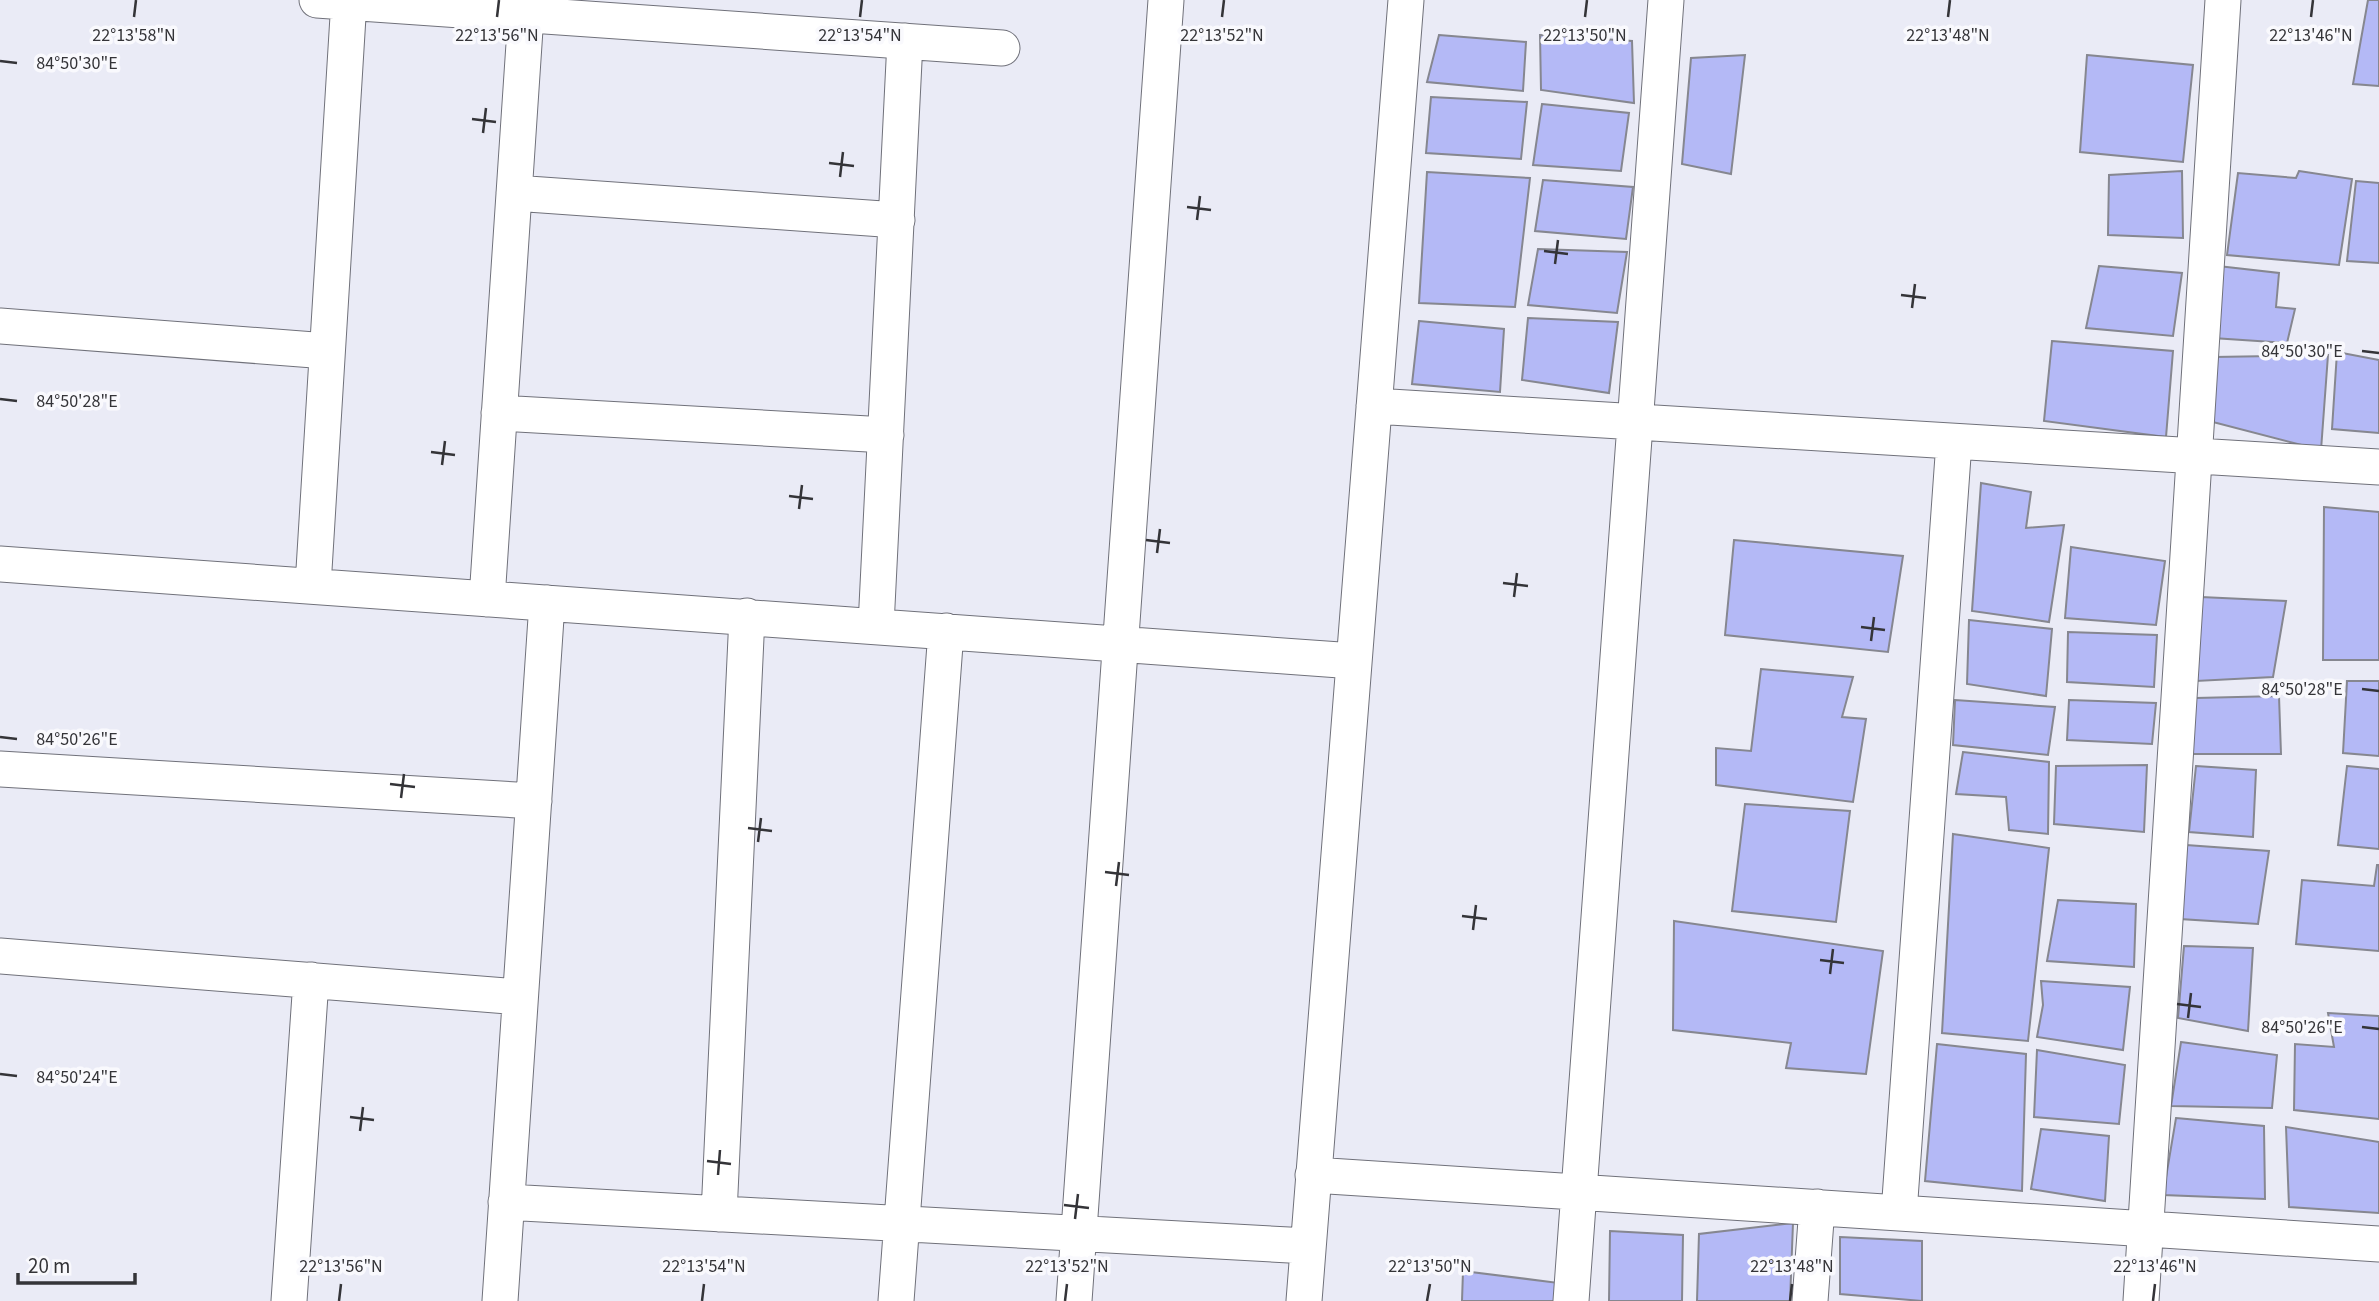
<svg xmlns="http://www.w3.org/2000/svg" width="2379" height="1301" font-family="'Source Sans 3',sans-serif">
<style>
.building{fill:#b4b9f6;stroke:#868790;stroke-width:2}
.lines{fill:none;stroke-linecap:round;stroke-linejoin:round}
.minor-casing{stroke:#70717a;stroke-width:37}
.minor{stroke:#fff;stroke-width:35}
.ticks{fill:none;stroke:#343438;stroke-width:2.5}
.ticks-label{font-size:18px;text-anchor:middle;fill:#343438;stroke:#f9f9fd;stroke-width:7;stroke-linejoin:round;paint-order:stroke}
</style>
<rect width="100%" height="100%" fill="#eaebf6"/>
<!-- building -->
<path class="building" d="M 2368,0 L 2379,0 L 2379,86 L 2353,84 Z
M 1439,35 L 1526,42 L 1523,91 L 1427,82 Z
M 1540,35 L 1632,41 L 1634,103 L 1541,90 Z
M 1745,55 L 1731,174 L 1682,164 L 1691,58 Z
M 2087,55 L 2193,65 L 2183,162 L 2080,152 Z
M 1431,97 L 1527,102 L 1521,159 L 1426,153 Z
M 1542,104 L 1629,113 L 1621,171 L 1533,165 Z
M 2182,171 L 2183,238 L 2108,235 L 2109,175 Z
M 2299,171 L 2352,179 L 2339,265 L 2227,255 L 2238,173 L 2296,178 Z
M 1427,172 L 1530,178 L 1515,307 L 1419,303 Z
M 1543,180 L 1633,187 L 1626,239 L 1535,231 Z
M 2356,181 L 2379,183 L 2379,263 L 2347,261 Z
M 1538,249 L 1627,252 L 1617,313 L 1528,305 Z
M 2099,266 L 2182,273 L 2173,336 L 2086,328 Z
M 2218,266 L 2279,273 L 2276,307 L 2295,309 L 2287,343 L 2213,338 Z
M 1528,318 L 1618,322 L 1609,393 L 1522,380 Z
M 1419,321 L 1504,329 L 1500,392 L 1412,384 Z
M 2052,341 L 2173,351 L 2166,437 L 2044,421 Z
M 2337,352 L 2379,360 L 2379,433 L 2332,429 Z
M 2328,355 L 2321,450 L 2209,421 L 2214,357 Z
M 1981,483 L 2031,492 L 2026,528 L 2064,525 L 2049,622 L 1972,611 Z
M 2324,507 L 2379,512 L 2379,660 L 2323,660 Z
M 1734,540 L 1903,556 L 1888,652 L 1725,635 Z
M 2071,547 L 2165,561 L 2156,625 L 2065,618 Z
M 2201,597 L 2286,601 L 2273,677 L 2196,681 Z
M 1969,620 L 2052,629 L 2046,696 L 1967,684 Z
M 2068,632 L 2157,635 L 2154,687 L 2067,682 Z
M 1761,669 L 1853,677 L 1842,717 L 1866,719 L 1853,802 L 1716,785 L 1716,748 L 1751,751 Z
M 2347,681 L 2379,681 L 2379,756 L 2343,753 Z
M 2279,696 L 2281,754 L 2189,754 L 2196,698 Z
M 1955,700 L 2055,707 L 2048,755 L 1953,745 Z
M 2069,700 L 2156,703 L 2152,744 L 2067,740 Z
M 1963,752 L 2049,762 L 2048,834 L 2009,830 L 2006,797 L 1956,794 Z
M 2147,765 L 2144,832 L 2054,824 L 2056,766 Z
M 2196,766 L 2256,770 L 2253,837 L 2189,832 Z
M 2347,766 L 2379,769 L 2379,849 L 2338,845 Z
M 1745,804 L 1850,811 L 1836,922 L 1732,911 Z
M 1953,834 L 2049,848 L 2028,1041 L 1942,1033 Z
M 2186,845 L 2269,851 L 2258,924 L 2180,919 Z
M 2377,865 L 2379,865 L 2379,951 L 2296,944 L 2302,880 L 2374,886 Z
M 2058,900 L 2136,904 L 2134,967 L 2047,961 Z
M 1674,921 L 1883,951 L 1866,1074 L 1786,1068 L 1791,1043 L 1673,1030 Z
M 2184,946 L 2253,948 L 2248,1031 L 2178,1018 Z
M 2041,981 L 2130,987 L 2123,1050 L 2037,1037 L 2043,1005 Z
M 2328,1013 L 2379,1016 L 2379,1119 L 2294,1110 L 2295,1044 L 2334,1047 Z
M 2181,1042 L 2277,1055 L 2272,1108 L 2171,1106 Z
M 1937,1044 L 2026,1054 L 2022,1191 L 1925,1181 Z
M 2037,1050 L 2125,1065 L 2119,1124 L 2034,1117 Z
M 2176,1118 L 2264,1126 L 2265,1199 L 2163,1195 Z
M 2286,1127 L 2379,1142 L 2379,1213 L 2289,1207 Z
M 2041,1129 L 2109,1136 L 2105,1201 L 2031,1189 Z
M 1793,1223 L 1790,1301 L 1697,1301 L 1699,1234 Z
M 1610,1231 L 1683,1235 L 1682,1301 L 1609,1301 Z
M 1840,1237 L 1922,1241 L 1922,1301 L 1840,1294 Z
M 1463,1271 L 1559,1283 L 1557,1301 L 1462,1301 Z"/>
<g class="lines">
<defs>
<path id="minor" d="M 317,0 L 1002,48
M 514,193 L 897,220
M 0,326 L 327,351
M 1374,406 L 2379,467
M 499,413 L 886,435
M 0,564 L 1354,661
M 313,586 L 349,0
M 487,599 L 526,14
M 876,626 L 905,41
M 0,769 L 534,801
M 0,956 L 520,997
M 1313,1175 L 2379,1244
M 506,1202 L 1308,1246
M 1899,1213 L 1954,442
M 719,1214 L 747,616
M 289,1301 L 311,980
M 500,1301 L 547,603
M 896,1301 L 946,631
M 1074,1301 L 1166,0
M 1304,1301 L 1406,0
M 1571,1301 L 1666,0
M 1810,1301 L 1817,1207
M 2141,1301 L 2223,0"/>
</defs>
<!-- minor casing -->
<use href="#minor" class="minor-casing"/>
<!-- minor -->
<use href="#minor" class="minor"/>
</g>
<!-- ticks -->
<path class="ticks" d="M 134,17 L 136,0M 497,17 L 499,0M 860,17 L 862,0M 1222,17 L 1224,0M 1585,17 L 1587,0M 1948,17 L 1950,0M 2311,17 L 2313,0M 0,61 L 17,63M 472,119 L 496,122M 483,133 L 486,108M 829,163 L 854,166M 840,177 L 843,152M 1187,207 L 1211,210M 1197,220 L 1200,196M 1544,251 L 1568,254M 1555,264 L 1558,240M 1901,295 L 1926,298M 1912,308 L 1915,284M 2362,351 L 2379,353M 0,399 L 17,401M 431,452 L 455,455M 442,465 L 445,441M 789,496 L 813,499M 799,509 L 802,485M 1146,540 L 1170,543M 1157,553 L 1160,529M 1503,583 L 1528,586M 1514,597 L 1517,573M 1861,627 L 1885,630M 1871,641 L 1874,617M 2362,689 L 2379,691M 0,737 L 17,739M 390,784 L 415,787M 401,798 L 404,774M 748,828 L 772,831M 758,842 L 761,818M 1105,872 L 1129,875M 1116,886 L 1119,862M 1462,916 L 1487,919M 1473,930 L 1476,905M 1820,960 L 1844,963M 1830,974 L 1833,949M 2177,1004 L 2201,1007M 2188,1018 L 2191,993M 2362,1027 L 2379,1029M 0,1074 L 17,1076M 350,1117 L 374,1120M 360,1131 L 363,1107M 707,1161 L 731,1164M 718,1175 L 720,1150M 1064,1205 L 1089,1208M 1075,1219 L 1078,1194M 339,1301 L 341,1284M 702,1301 L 704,1284M 1065,1301 L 1067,1284M 1427,1301 L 1430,1284M 1790,1301 L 1792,1284M 2153,1301 L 2155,1284"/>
<g class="ticks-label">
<text x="134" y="41">22°13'58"N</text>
<text x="497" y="41">22°13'56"N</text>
<text x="860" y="41">22°13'54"N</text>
<text x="1222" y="41">22°13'52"N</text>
<text x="1585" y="41">22°13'50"N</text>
<text x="1948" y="41">22°13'48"N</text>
<text x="2311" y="41">22°13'46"N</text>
<text x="77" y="69">84°50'30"E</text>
<text x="2302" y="357">84°50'30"E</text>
<text x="77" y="407">84°50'28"E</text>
<text x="2302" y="695">84°50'28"E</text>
<text x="77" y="745">84°50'26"E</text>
<text x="2302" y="1033">84°50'26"E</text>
<text x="77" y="1083">84°50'24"E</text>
<text x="341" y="1272">22°13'56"N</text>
<text x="704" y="1272">22°13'54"N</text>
<text x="1067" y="1272">22°13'52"N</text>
<text x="1430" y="1272">22°13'50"N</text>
<text x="1792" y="1272">22°13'48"N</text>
<text x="2155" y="1272">22°13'46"N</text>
</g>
<!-- scale -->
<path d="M18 1273v10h117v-10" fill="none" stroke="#343438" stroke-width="3.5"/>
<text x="28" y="1273" font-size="21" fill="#343438" stroke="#f9f9fd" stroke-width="5" paint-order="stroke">20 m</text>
</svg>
